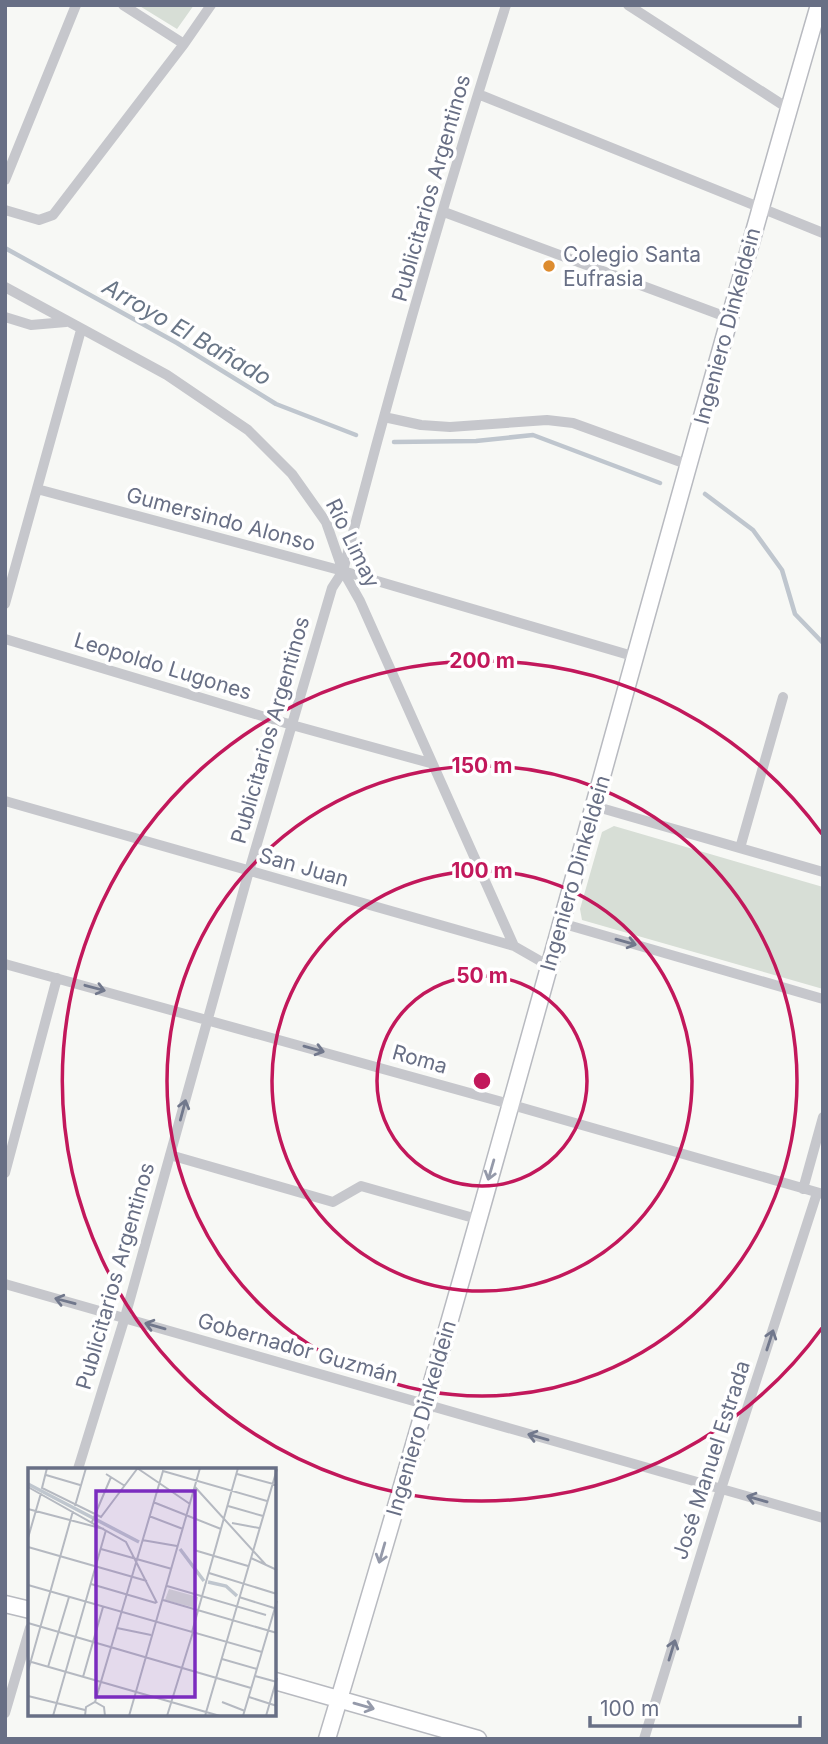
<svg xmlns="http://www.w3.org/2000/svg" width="828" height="1744" font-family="Inter,sans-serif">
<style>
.green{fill:#d7ded6}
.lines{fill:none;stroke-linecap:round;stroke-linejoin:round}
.stream{stroke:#bfc6ce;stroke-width:4.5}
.secondary-casing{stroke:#b8bac0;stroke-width:19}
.minor{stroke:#c6c7cc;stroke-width:10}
.secondary{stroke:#fff;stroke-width:16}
.oneway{stroke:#71788c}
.oneway2{stroke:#959aaa}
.ring{fill:none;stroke:#c2185b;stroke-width:3.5}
.poi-dot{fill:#dd8c2f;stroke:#fff;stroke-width:2.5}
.labels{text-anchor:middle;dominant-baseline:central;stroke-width:7;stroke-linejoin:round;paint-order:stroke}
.street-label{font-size:21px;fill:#686f85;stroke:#fff}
.poi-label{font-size:21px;fill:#686f85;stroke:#fff;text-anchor:start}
.water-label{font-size:23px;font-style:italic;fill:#697687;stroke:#fff}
.inset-river{fill:none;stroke:#bfc6ce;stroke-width:3.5}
.inset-road{fill:none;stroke:#b5b9c1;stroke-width:2}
.view{fill:#7b2cbf;fill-opacity:0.15;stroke:#7b2cbf;stroke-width:3.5}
.inset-edge{fill:none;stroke:#686f85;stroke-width:3.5}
.centre{fill:#c2185b;stroke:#fff;stroke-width:3.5}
.ring-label{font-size:21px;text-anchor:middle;font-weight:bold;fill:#c2185b;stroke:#fff;stroke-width:7;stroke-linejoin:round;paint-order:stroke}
</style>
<rect width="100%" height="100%" fill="#f7f8f5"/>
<!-- green -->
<path class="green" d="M 138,5 L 194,5 L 177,29 Z
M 614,826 L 823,887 L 823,989 L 582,920 L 580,909 L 602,832 Z"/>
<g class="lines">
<!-- stream -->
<path class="stream" d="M 5,248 L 177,343 L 276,404 L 356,435
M 394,442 L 476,441 L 533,435 L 660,483
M 705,494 L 753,530 L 782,570 L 795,614 L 823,643"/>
<defs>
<path id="secondary" d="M 5,1604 L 30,1610
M 275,1681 L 478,1739
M 327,1739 C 501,1164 651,582 819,5"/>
</defs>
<!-- secondary casing -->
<use href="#secondary" class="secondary-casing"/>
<!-- minor -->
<path class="minor" d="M 123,5 L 184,44
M 628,5 L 789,109
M 478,94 L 823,233
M 5,180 L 76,5
M 5,210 L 39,220 L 53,215 L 184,44 L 211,5
M 444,212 L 729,318
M 5,287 L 167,375 L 248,430 L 292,474 L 326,522 L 343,571 L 360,601 L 514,946
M 5,317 L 31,325 L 66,322
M 384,417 L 421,425 L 450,427 L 547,420 L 573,423 L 689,465
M 37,489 L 343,571 L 636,657
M 5,604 L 81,330
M 5,639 L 292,725 L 430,763
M 5,801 L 514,946 L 549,966
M 594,806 L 823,872
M 740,848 L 783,697
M 561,923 L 823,999
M 5,964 L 509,1104 L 823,1194
M 170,1155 L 333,1202 L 361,1186 L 477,1219
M 5,1173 L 57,978
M 803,1189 L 823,1117
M 5,1284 L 823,1518
M 78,1469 L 125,1317 L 249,871 L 332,588 L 343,571 C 392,381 446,192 506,5
M 5,1713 L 30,1628
M 644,1739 L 721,1489 L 817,1193"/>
<!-- secondary -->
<use href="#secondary" class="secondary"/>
</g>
<!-- one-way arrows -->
<defs><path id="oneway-shaft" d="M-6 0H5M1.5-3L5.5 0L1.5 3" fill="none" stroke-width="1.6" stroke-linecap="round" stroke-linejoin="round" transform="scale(1.75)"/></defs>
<g class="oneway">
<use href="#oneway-shaft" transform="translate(626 942) rotate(16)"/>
<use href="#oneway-shaft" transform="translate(95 988) rotate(15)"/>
<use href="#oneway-shaft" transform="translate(314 1049) rotate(16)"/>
<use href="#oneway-shaft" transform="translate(183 1110) rotate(-75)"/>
<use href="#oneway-shaft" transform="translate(65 1301) rotate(-165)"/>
<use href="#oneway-shaft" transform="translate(155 1326) rotate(-164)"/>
<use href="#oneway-shaft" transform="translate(770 1340) rotate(-72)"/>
<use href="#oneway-shaft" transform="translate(538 1437) rotate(-164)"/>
<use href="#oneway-shaft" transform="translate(757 1499) rotate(-164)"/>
<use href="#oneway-shaft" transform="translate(672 1650) rotate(-73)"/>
</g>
<g class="oneway2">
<use href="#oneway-shaft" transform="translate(491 1170) rotate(106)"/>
<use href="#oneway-shaft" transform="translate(382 1553) rotate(106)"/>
<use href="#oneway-shaft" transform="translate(364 1706) rotate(16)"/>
</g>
<!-- distance rings -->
<g class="ring">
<circle cx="482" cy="1081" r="105"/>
<circle cx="482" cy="1081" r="210"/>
<circle cx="482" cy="1081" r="315"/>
<path d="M822 1328A420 420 0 1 1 822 834"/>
</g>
<!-- markers -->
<circle class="poi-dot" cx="549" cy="266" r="7"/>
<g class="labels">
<!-- street labels -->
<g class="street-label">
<text transform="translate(431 188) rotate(-74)">Publicitarios Argentinos</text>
<text transform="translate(727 326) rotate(-75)">Ingeniero Dinkeldein</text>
<text transform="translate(221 519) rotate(15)">Gumersindo Alonso</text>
<text transform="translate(353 543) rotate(64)">Río Limay</text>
<text transform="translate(163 666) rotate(17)">Leopoldo Lugones</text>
<text transform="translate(270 730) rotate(-74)">Publicitarios Argentinos</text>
<text transform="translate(304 867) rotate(16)">San Juan</text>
<text transform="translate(575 873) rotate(-74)">Ingeniero Dinkeldein</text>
<text transform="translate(420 1059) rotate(16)">Roma</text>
<text transform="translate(115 1276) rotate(-74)">Publicitarios Argentinos</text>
<text transform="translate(298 1348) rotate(16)">Gobernador Guzmán</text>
<text transform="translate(421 1418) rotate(-74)">Ingeniero Dinkeldein</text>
<text transform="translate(711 1460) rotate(-72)">José Manuel Estrada</text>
</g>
<!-- poi labels -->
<g class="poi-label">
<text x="563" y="254">Colegio Santa<tspan x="563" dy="24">Eufrasia</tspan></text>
</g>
<!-- water labels -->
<g class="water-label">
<text transform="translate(187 332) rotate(30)">Arroyo El Bañado</text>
</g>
</g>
<!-- overview -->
<g transform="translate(28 1468)">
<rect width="248" height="248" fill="#f7f8f5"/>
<path d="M 141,121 L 170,129 L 168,140 L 137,132 Z" fill="#d7ded6"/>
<path class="inset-river" d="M 0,16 L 111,74M 152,81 L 176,113M 180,114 L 198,118 L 209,128"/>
<path class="inset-road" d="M 19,0 L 14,20 L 73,49 L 109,1M 109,0 L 162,36M 78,6 L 97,18M 209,6 L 249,17M 18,7 L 52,17M 0,19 L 98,74 L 129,135M 167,19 L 238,97M 125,34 L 193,61M 47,38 L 58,0M 200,38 L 235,48M 0,41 L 76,61M 121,48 L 155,61M 64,54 L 83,9M 204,55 L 231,60M 0,70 L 13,25M 114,72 L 149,78M 0,79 L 119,113M 73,81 L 144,101M 166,82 L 220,98M 223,90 L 249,102M 181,105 L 249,126M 63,116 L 128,135M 0,117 L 234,184M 139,118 L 238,147M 211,129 L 246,140M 135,132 L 249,165M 0,155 L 223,220M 89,160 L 123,167M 164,164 L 210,0M 194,191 L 229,201M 0,193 L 192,248M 20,199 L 41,129M 0,203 L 45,43M 227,208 L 249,214M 55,209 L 75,139M 0,228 L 57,242M 221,229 L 249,238M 67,234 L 135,3 L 239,33M 194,234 L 217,243M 25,248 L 78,62M 57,248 L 58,239 L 67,234 L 76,239 L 77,248M 101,248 L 172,0M 139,248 L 165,164M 177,248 L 249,1M 215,248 L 249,133M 238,248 L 249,210"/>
<path class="view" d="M 68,23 L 167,23 L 167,229 L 68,229 Z"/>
<rect width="248" height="248" class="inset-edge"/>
</g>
<circle cx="482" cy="1081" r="10" class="centre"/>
<g class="ring-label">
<text x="482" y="668">200 m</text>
<text x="482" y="773">150 m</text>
<text x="482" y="878">100 m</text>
<text x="482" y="983">50 m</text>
</g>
<!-- border -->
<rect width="828" height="1744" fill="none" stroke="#686f85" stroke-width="14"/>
<!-- scale -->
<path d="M590 1716v10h210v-10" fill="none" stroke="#686f85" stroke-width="3.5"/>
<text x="600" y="1716" font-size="21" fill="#686f85" stroke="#ffffff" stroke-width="5" paint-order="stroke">100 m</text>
</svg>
